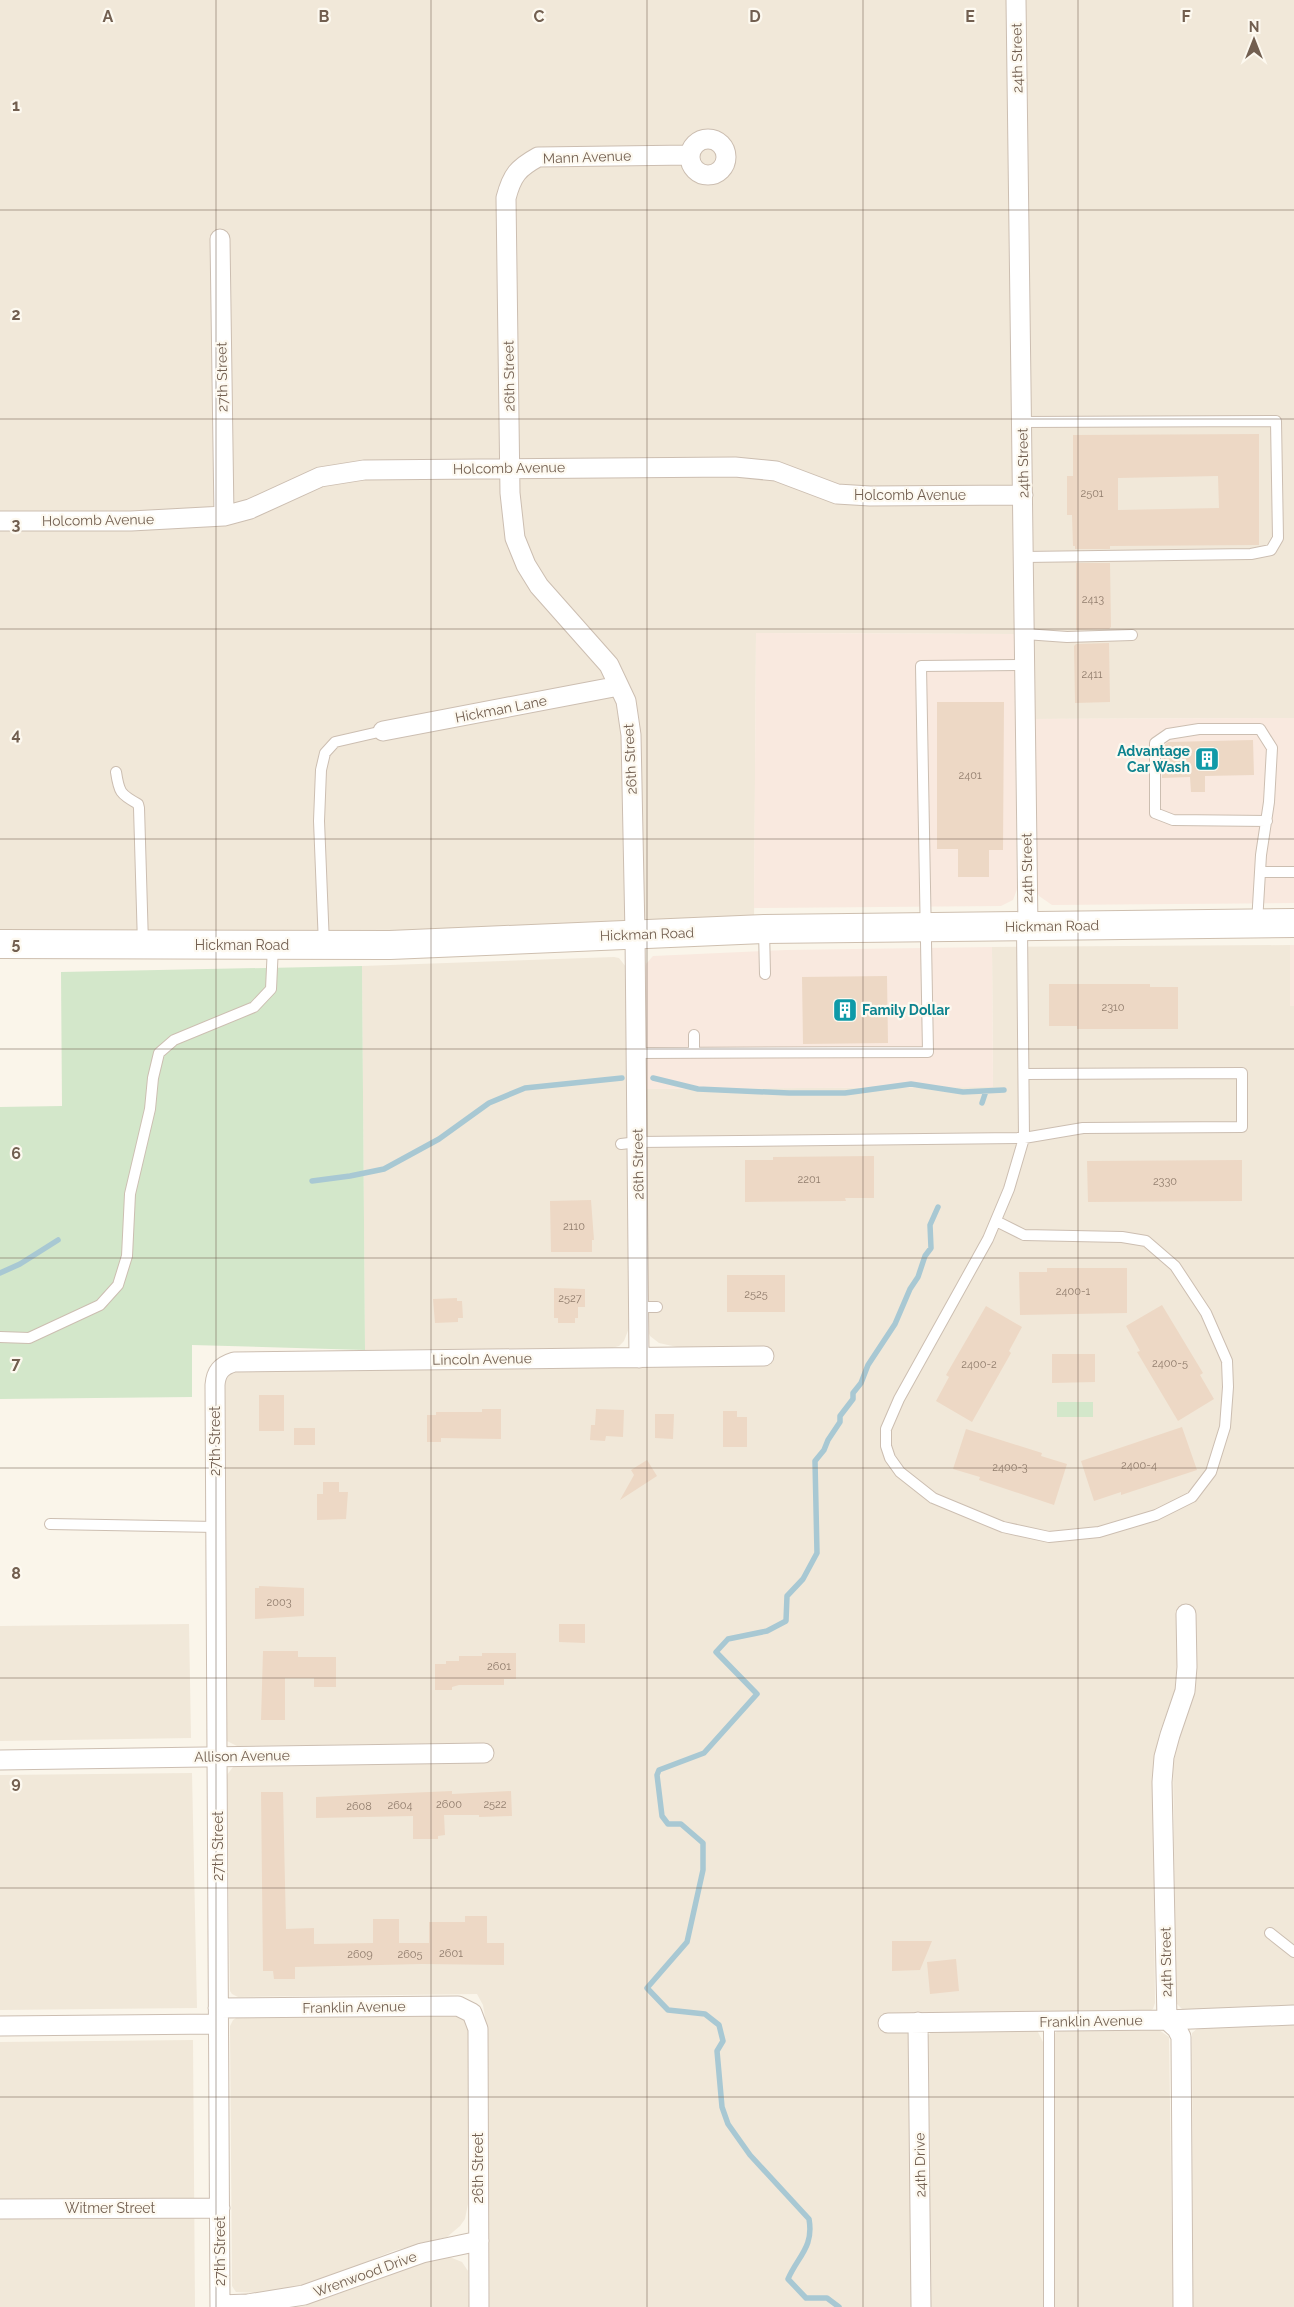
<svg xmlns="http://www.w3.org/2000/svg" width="1294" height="2307" font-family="Raleway,sans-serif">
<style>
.residential{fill:#f1e8d9}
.commercial{fill:#f9e9df}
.green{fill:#d3e7ca}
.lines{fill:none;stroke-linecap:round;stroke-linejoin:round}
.stream{stroke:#a8c8d3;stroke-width:5.5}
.building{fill:#edd8c5;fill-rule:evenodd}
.service-casing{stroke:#ccbeb1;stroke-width:12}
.minor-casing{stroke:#ccbeb1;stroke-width:21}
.secondary-casing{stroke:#cebfaf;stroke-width:30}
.service{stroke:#fff;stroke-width:10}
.minor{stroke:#fff;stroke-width:19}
.secondary{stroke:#fff;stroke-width:28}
.grid{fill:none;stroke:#725f50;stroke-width:1;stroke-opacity:0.55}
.labels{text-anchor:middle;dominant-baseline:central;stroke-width:4.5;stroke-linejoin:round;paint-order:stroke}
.number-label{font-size:11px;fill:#917d6d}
.street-label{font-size:14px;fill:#725f50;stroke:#fdf9f0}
.culture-label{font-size:14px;font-weight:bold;fill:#0d838f;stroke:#fdf9f0;text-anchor:end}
.grid-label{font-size:16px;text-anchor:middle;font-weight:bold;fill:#725f50;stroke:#fdf9f0;stroke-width:4.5;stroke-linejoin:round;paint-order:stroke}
</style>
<rect width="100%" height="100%" fill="#faf5ea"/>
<!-- residential -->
<path class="residential" d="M 0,0 L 1294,0 L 1294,718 L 1026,719 L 1025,634 L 756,633 L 754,930 L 0,944 Z
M 1290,945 L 1290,1005 L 1294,1006 L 1294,2011 L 1184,2011 L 1176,2003 L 1173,1765 L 1180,1733 L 1194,1692 L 1196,1666 L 1196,1613 L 1176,1613 L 1177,1663 L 1175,1690 L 1160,1731 L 1153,1766 L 1155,2003 L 1153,2009 L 1147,2012 L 882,2014 L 882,2030 L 905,2030 L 909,2034 L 913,2307 L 487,2307 L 485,2017 L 483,2005 L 477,1994 L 238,1997 L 232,1994 L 230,1991 L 227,1775 L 233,1767 L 484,1762 L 483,1743 L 237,1746 L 227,1741 L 225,1380 L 234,1370 L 763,1347 L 677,1347 L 659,1343 L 650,1336 L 648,1331 L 645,1089 L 993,1087 L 992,947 Z
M 614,957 L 619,958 L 626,967 L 631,1315 L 629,1328 L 624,1341 L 619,1346 L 612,1348 L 365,1350 L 362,966 Z
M 189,1624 L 191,1738 L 0,1741 L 0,1626 Z
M 192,1773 L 197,2008 L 0,2010 L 0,1775 Z
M 460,2015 L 468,2023 L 468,2204 L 465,2219 L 460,2226 L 447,2237 L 393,2251 L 308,2286 L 261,2293 L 236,2292 L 232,2286 L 230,2026 L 233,2020 L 238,2017 Z
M 1294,2022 L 1294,2307 L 1193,2307 L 1192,2033 L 1199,2027 Z
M 1037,2030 L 1045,2046 L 1045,2307 L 927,2307 L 927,2037 L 932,2031 Z
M 1058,2030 L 1159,2030 L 1169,2037 L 1173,2307 L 1052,2307 L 1053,2036 Z
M 193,2040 L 195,2307 L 0,2307 L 0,2042 Z
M 447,2256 L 462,2262 L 468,2271 L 469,2307 L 287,2307 L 326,2298 L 396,2268 Z"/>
<!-- commercial -->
<path class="commercial" d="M 756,633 L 1014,634 L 1017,889 L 1013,900 L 1001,906 L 754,908 Z
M 1294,718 L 1294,903 L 1052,905 L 1039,896 L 1037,891 L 1035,719 Z
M 1290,945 L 1294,945 L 1294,1006 L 1290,1006 Z
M 992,947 L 993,1087 L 645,1089 L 644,969 L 646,964 L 653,956 L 786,950 Z"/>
<!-- green -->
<path class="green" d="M 362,966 L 365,1350 L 192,1345 L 192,1397 L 0,1399 L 0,1107 L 62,1106 L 61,972 Z
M 1057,1402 L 1093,1402 L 1093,1417 L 1057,1417 Z"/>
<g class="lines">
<!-- stream -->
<path class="stream" d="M 653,1078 L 698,1089 L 789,1093 L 845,1093 L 911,1084 L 963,1092 L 1004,1090
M 982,1103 L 986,1091
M 312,1181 L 350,1176 L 384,1169 L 439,1139 L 489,1103 L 525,1088 L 622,1078
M 0,1273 L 20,1264 L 58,1240
M 839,2307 L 827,2298 L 806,2298 L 788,2279 C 798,2256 814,2247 809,2219 L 750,2155 L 728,2124 L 722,2107 L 717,2051 L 723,2041 L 719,2025 L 705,2014 L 668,2010 L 647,1988 L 687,1942 L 703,1870 L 703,1843 L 681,1824 L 668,1824 L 662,1816 L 657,1775 L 659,1770 L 704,1753 L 757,1694 L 716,1652 L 728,1639 L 767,1631 L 786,1621 L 787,1596 L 803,1579 L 817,1553 L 815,1461 L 824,1450 L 828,1440 L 840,1422 L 840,1416 L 853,1399 L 853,1393 L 861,1383 L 868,1365 L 895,1324 L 910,1289 L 918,1277 L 925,1256 L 931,1248 L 930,1225 L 938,1207"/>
</g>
<!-- building -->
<path class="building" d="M 1259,434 L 1259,545 L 1110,546 L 1110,549 L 1075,549 L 1075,546 L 1073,546 L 1072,515 L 1067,515 L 1067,476 L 1073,476 L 1073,435 ZM 1218,476 L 1219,508 L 1118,510 L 1118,478 Z
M 1076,563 L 1110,563 L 1111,627 L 1109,629 L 1076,630 Z
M 1109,643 L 1110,702 L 1075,703 L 1074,646 L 1076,644 Z
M 937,702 L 1004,702 L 1003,850 L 989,850 L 989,877 L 958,877 L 958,849 L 937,849 Z
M 1253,740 L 1254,775 L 1205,776 L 1205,792 L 1191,792 L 1190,777 L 1162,778 L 1162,747 L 1168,742 Z
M 887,976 L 888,1043 L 803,1044 L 802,977 Z
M 1049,984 L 1150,984 L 1150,987 L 1178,987 L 1178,1029 L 1077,1029 L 1077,1026 L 1049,1026 Z
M 874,1156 L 874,1198 L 845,1198 L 846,1201 L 745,1202 L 745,1160 L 773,1160 L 773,1157 Z
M 1242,1160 L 1242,1201 L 1088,1202 L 1087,1161 Z
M 591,1200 L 594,1240 L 592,1240 L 592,1252 L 551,1252 L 550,1201 Z
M 1047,1268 L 1127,1268 L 1127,1313 L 1020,1315 L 1019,1272 L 1047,1272 Z
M 727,1275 L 785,1275 L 785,1312 L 727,1312 Z
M 554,1288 L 585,1289 L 585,1307 L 578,1307 L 578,1318 L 575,1318 L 575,1323 L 558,1323 L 558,1318 L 554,1318 Z
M 457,1298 L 457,1301 L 462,1301 L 463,1318 L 458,1318 L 458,1322 L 435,1323 L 433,1299 Z
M 1162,1305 L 1203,1373 L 1200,1375 L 1214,1399 L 1178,1421 L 1137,1352 L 1140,1351 L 1126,1326 Z
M 986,1306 L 1022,1327 L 1009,1351 L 1011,1353 L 972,1422 L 936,1401 L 949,1377 L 946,1375 Z
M 1052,1354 L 1095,1354 L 1095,1382 L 1052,1383 Z
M 259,1395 L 284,1395 L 284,1431 L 259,1431 Z
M 482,1409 L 501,1409 L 501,1439 L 441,1438 L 441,1442 L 427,1442 L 427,1415 L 436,1415 L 436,1412 L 482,1412 Z
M 596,1409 L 624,1410 L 623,1437 L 606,1436 L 605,1441 L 590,1440 L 591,1425 L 595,1425 Z
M 723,1411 L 737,1411 L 737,1417 L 747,1417 L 747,1447 L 723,1447 Z
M 655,1414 L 674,1414 L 673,1439 L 655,1438 Z
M 1182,1427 L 1197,1470 L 1121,1495 L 1121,1492 L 1094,1501 L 1081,1461 Z
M 294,1428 L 315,1428 L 315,1445 L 294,1445 Z
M 966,1429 L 1042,1453 L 1041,1456 L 1067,1464 L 1054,1505 L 979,1480 L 980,1477 L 953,1469 Z
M 647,1460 L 657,1476 L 620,1500 L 634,1475 L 631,1470 Z
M 323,1482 L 339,1482 L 339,1492 L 348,1492 L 346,1519 L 317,1520 L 317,1494 L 323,1494 Z
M 259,1586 L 304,1588 L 304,1616 L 255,1619 L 255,1588 L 259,1588 Z
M 559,1624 L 585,1624 L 585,1643 L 559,1642 Z
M 263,1651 L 298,1651 L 298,1657 L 336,1657 L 336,1687 L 314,1687 L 314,1678 L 285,1678 L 285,1720 L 261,1720 Z
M 482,1653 L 516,1653 L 516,1679 L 504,1679 L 504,1685 L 459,1685 L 452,1687 L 452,1690 L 435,1690 L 435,1664 L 446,1664 L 446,1661 L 459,1661 L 459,1656 L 482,1656 Z
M 452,1791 L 452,1794 L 511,1791 L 512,1816 L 479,1817 L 479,1815 L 444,1815 L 445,1835 L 438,1836 L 438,1839 L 413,1839 L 413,1816 L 316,1818 L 316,1797 Z
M 261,1792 L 283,1792 L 286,1929 L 314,1928 L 314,1944 L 373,1943 L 373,1919 L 399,1919 L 399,1943 L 429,1943 L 429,1922 L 465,1922 L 465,1916 L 487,1916 L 487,1943 L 504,1943 L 504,1965 L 422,1964 L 295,1967 L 295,1979 L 274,1979 L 273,1971 L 263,1971 Z
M 892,1941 L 932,1941 L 920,1970 L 892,1971 Z
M 956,1959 L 959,1991 L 930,1994 L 927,1962 Z"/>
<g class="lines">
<defs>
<path id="service" d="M 1022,422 L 1276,421 L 1278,538 L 1271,550 L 1251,554 L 1024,557
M 1025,634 L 1067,637 L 1132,635
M 116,772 C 119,792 120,794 138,804 L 139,808 L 143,944
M 1262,872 L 1294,872
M 1257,923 L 1261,855 L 1269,802 L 1272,748 L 1260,729 L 1199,729 L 1168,734 L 1155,743 L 1155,813 L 1173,820 L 1267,821
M 764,930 L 765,974
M 324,945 L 319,821 L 321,770 L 325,753 L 335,742 L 383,731
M 694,1035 L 694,1053
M 636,1053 L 928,1052 L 921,666 L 1025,665
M 621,1144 L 638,1142 L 1024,1138 L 1083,1128 L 1242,1127 L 1242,1073 L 1024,1074
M 996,1221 L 1024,1235 L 1122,1237 L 1146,1241 L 1175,1266 L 1206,1313 L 1227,1361 L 1228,1387 L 1225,1427 L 1211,1472 L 1192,1497 L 1156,1515 L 1099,1532 L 1049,1537 L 1003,1527 L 933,1498 L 900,1472 L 890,1458 L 886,1446 L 886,1429 L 899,1399 L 988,1239 L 1009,1189 L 1024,1138 L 1022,928
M 640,1307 L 657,1307
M 0,1337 L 29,1338 L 100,1305 L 118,1285 L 127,1256 L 130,1194 L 150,1109 L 153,1078 L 159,1053 L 174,1040 L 254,1007 L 271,989 L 273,946
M 50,1524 L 216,1527
M 1270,1933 L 1294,1952
M 1049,2021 L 1049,2307"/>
<path id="minor" d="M 1016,0 L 1028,927
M690 157a18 18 0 1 1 36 0a18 18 0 1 1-36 0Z
M 220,239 L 224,516
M 0,521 L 131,521 L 224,516 L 250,509 L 320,477 L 364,470 L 735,467 L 776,471 L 837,494 L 870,496 L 1023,495
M 383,731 L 619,686
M 639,1358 L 635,934 L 631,735 L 626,701 L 609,665 L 539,586 L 526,565 L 515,538 L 510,493 L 506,198 C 512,175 518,168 538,157 L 690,155
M 0,1760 L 484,1753
M 218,2008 L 458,2006 L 472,2013 L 478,2029 L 479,2307
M 918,2022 L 921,2307
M 888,2023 L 1167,2020 L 1293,2015
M 0,2026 L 218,2024
M 0,2209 L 220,2208
M 220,2305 L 248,2304 L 304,2295 L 422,2253 L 479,2241
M 220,2307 L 215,1385 C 216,1372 221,1366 234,1362 L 764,1356
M 1183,2307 L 1181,2037 L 1177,2029 L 1167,2020 L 1162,1782 L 1164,1757 L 1170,1735 L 1185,1691 L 1187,1667 L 1186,1614"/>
<path id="secondary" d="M 0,944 L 390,945 L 764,929 L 1294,923"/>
</defs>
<!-- service casing -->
<use href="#service" class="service-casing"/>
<!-- minor casing -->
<use href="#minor" class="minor-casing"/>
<!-- secondary casing -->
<use href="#secondary" class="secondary-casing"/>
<!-- service -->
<use href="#service" class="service"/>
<!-- minor -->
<use href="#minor" class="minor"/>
<!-- secondary -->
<use href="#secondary" class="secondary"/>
</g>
<!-- grid -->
<path class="grid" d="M 216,0 L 216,2307M 431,0 L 431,2307M 647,0 L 647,2307M 863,0 L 863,2307M 1078,0 L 1078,2307M 0,210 L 1294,210M 0,419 L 1294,419M 0,629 L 1294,629M 0,839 L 1294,839M 0,1049 L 1294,1049M 0,1258 L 1294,1258M 0,1468 L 1294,1468M 0,1678 L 1294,1678M 0,1888 L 1294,1888M 0,2097 L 1294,2097"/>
<!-- icons -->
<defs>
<symbol id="building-square" viewBox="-11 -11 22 22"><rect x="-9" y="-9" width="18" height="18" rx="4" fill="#0f9aa8" stroke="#fdf9f0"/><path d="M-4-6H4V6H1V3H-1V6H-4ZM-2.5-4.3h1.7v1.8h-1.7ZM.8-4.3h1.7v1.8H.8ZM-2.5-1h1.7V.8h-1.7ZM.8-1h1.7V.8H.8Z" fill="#fff"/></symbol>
</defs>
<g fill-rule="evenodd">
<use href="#building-square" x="1193" y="745" width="28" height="28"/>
<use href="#building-square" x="831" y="996" width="28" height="28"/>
</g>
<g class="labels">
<!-- number labels -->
<g class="number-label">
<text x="1092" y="493">2501</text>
<text x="1093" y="599">2413</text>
<text x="1092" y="674">2411</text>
<text x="970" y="775">2401</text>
<text x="1113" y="1007">2310</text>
<text x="809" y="1179">2201</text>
<text x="1165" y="1181">2330</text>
<text x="574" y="1226">2110</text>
<text x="1073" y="1291">2400-1</text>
<text x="756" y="1294">2525</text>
<text x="570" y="1298">2527</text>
<text x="1170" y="1363">2400-5</text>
<text x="979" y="1364">2400-2</text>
<text x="1139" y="1465">2400-4</text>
<text x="1010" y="1467">2400-3</text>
<text x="279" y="1602">2003</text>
<text x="499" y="1666">2601</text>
<text x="449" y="1804">2600</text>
<text x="495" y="1804">2522</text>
<text x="400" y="1805">2604</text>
<text x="359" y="1806">2608</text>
<text x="451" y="1953">2601</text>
<text x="360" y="1954">2609</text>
<text x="410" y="1954">2605</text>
</g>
<!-- street labels -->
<g class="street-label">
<text transform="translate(1017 58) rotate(-91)">24th Street</text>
<text transform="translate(587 157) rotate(-2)">Mann Avenue</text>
<text transform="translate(509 376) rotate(-91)">26th Street</text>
<text transform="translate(222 377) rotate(-91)">27th Street</text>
<text transform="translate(1023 463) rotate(-91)">24th Street</text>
<text transform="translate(509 468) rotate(-1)">Holcomb Avenue</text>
<text x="910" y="495">Holcomb Avenue</text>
<text transform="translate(98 520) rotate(-1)">Holcomb Avenue</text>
<text transform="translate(501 709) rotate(-11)">Hickman Lane</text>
<text transform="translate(630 759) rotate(-93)">26th Street</text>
<text transform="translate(1027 868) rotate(-91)">24th Street</text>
<text transform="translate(1052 926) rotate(-1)">Hickman Road</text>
<text transform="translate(647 934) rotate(-2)">Hickman Road</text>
<text x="242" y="945">Hickman Road</text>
<text transform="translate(638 1164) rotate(-91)">26th Street</text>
<text transform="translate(482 1359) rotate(-1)">Lincoln Avenue</text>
<text transform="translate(215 1441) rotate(-90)">27th Street</text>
<text transform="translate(242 1756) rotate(-1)">Allison Avenue</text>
<text transform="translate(218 1846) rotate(-90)">27th Street</text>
<text transform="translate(1166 1962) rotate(-91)">24th Street</text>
<text transform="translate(354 2007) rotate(-1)">Franklin Avenue</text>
<text transform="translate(1091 2021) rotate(-1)">Franklin Avenue</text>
<text transform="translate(920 2165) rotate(-91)">24th Drive</text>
<text transform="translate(478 2168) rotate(-90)">26th Street</text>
<text x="110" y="2208">Witmer Street</text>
<text transform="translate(220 2251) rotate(-90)">27th Street</text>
<text transform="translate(365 2274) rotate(-20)">Wrenwood Drive</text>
</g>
<!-- culture labels -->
<g class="culture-label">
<text x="1190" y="751">Advantage<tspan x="1190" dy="16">Car Wash</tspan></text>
<text x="862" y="1010" text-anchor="start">Family Dollar</text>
</g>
</g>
<g class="grid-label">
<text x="108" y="22">A</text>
<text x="324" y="22">B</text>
<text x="539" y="22">C</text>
<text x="755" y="22">D</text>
<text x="970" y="22">E</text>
<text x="1186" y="22">F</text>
<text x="16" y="111">1</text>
<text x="16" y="320">2</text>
<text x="16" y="530">3</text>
<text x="16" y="740">4</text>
<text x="16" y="949">5</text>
<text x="16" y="1159">6</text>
<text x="16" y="1369">7</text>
<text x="16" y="1579">8</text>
<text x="16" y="1788">9</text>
</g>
<!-- north arrow -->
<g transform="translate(1254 40)" stroke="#fdf9f0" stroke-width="4" paint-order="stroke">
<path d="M0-4L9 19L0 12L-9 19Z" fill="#725f50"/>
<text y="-8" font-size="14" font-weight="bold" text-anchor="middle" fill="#725f50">N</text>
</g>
</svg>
